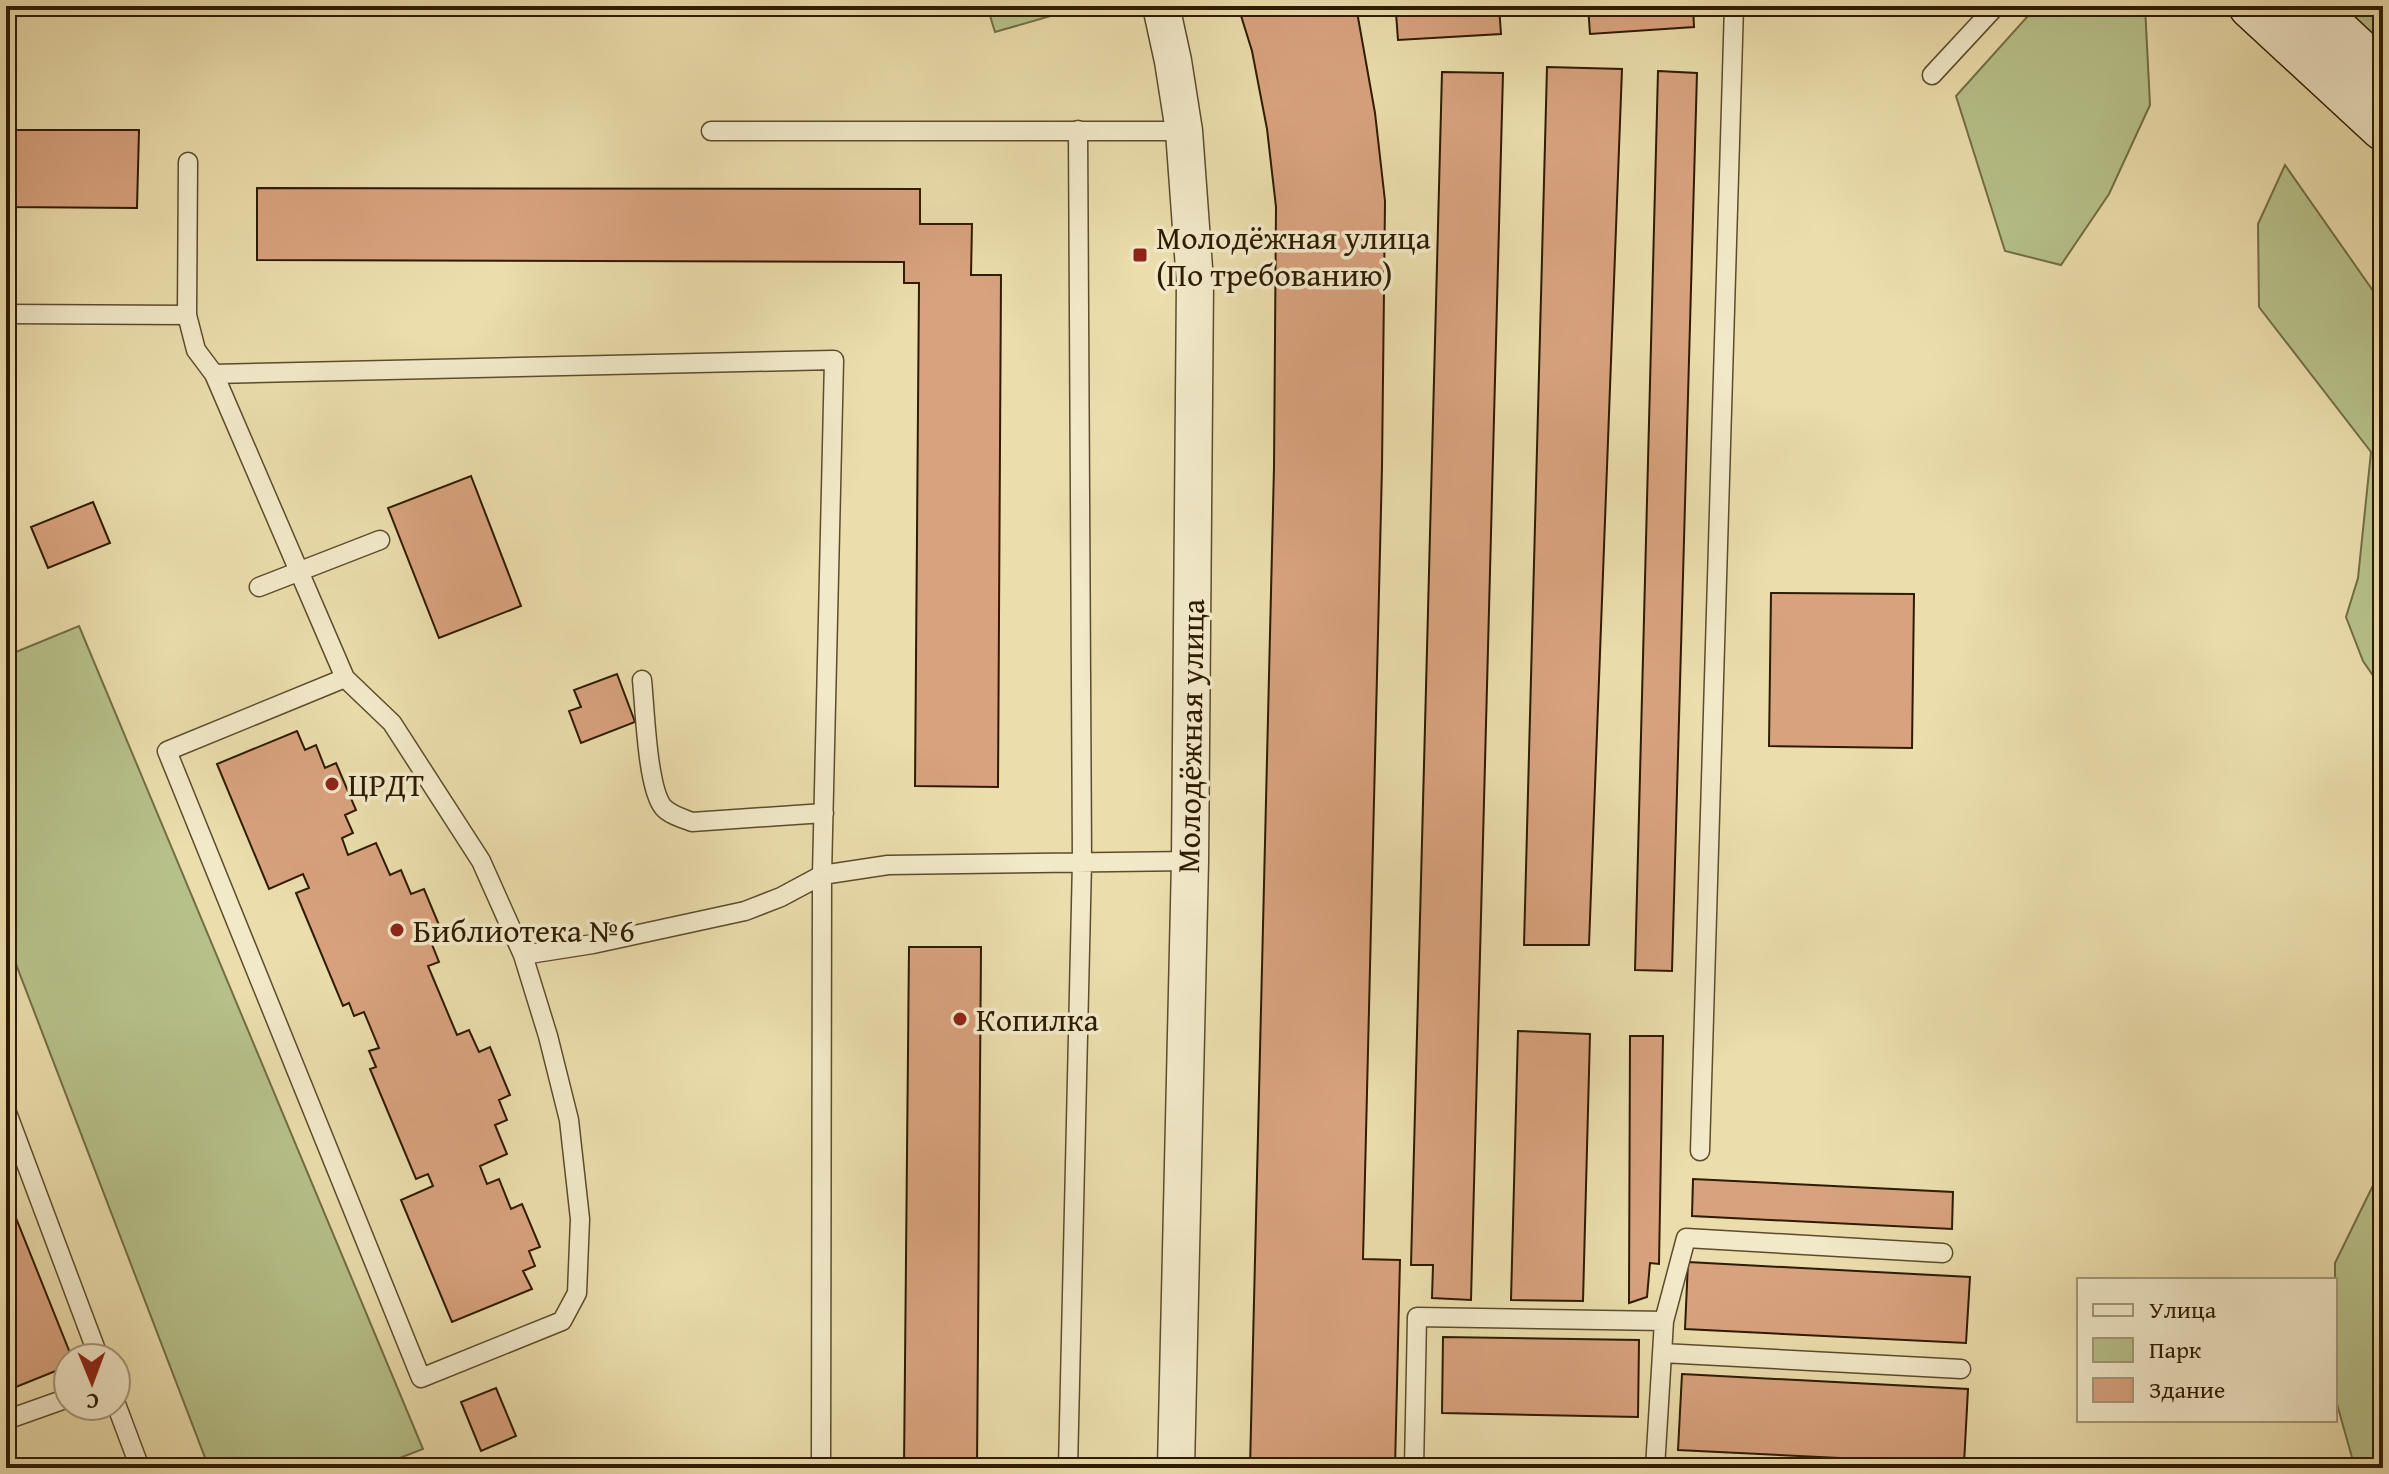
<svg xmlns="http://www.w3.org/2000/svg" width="2389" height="1474" font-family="'Gentium Book Plus',serif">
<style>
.green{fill:#b7c18a;stroke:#726e45;stroke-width:2}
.building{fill:#d8a27e;stroke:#2e1b00;stroke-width:2}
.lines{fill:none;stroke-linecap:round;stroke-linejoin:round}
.service-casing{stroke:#5d4c2b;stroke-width:21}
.minor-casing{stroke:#5d4c2b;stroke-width:39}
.secondary-casing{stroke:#2e1b00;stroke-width:47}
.service{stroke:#f2e9c9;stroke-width:18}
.minor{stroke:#f2e9c9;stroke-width:36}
.secondary{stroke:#f2e9c9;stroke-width:44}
.poi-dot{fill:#8f2418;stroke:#f2e9c9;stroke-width:3}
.labels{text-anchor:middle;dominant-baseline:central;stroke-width:7;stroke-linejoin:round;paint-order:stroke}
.poi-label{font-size:32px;fill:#2e1b00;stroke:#f2e9c9;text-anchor:start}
.street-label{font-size:32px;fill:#2e1b00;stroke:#f2e9c9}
</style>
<rect width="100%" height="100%" fill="#ebddac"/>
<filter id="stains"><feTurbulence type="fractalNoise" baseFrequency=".0025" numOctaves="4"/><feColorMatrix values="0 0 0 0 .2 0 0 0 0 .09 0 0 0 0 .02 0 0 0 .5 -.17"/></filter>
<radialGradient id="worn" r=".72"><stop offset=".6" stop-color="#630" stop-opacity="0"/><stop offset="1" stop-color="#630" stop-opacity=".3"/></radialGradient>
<!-- green -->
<path class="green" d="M 987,6 L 1085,6 L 995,32 Z
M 2037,6 L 2145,6 L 2150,105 L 2109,194 L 2061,265 L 2005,251 L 1956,96 Z
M 2340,6 L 2383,6 L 2383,46 Z
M 2285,165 L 2383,305 L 2383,690 L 2363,661 L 2346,617 L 2358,578 L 2371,452 L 2259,307 L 2258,224 Z
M 79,626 L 423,1449 L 374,1468 L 209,1468 L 6,938 L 6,656 Z
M 2383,1165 L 2383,1468 L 2355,1468 L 2335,1397 L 2335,1263 Z"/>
<!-- building -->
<path class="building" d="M 1238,6 L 1356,6 L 1375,113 L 1385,201 L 1382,467 L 1363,1259 L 1400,1260 L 1395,1468 L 1250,1468 L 1274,467 L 1276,207 L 1267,129 L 1252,51 Z
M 1499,6 L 1501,34 L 1398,40 L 1396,13 Z
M 1588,6 L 1693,6 L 1694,27 L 1590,34 Z
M 1547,67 L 1622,69 L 1589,945 L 1524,945 Z
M 1658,71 L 1697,73 L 1672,971 L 1635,970 Z
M 1442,72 L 1503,73 L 1471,1300 L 1432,1298 L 1433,1265 L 1411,1265 Z
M 6,130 L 139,130 L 137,208 L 6,207 Z
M 257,188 L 920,189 L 920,224 L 972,224 L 971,275 L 1001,275 L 998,787 L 915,786 L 919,283 L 904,283 L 904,262 L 257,260 Z
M 471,476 L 521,606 L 439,638 L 388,508 Z
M 93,502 L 110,543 L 48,568 L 31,527 Z
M 1771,593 L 1914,594 L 1912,748 L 1769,746 Z
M 617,674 L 635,722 L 581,743 L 569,711 L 581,707 L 574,690 Z
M 297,731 L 305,750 L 316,745 L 325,768 L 336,763 L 356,810 L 345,815 L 353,833 L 342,838 L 348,855 L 376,843 L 390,875 L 401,870 L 411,894 L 424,889 L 444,937 L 431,942 L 439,962 L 428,966 L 457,1035 L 469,1030 L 479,1052 L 490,1047 L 510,1095 L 499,1100 L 507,1120 L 495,1125 L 507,1154 L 480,1166 L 487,1184 L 499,1179 L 511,1209 L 522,1204 L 540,1247 L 529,1251 L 535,1266 L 523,1271 L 532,1289 L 452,1322 L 401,1200 L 433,1186 L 428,1174 L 416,1179 L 370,1069 L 376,1067 L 369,1051 L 379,1048 L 364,1012 L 354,1016 L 349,1003 L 343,1006 L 296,893 L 309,888 L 303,874 L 269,889 L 217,764 Z
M 909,947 L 981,947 L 977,1468 L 904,1468 Z
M 1518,1031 L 1590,1034 L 1583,1301 L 1511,1300 Z
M 1630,1036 L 1663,1036 L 1659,1264 L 1650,1263 L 1647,1297 L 1629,1303 Z
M 1693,1179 L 1953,1192 L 1952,1229 L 1692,1216 Z
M 6,1193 L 72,1358 L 68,1358 L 68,1366 L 6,1391 Z
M 1688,1262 L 1970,1277 L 1966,1343 L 1685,1329 Z
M 1443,1337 L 1639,1340 L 1638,1417 L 1442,1413 Z
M 1682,1374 L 1968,1389 L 1964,1464 L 1678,1450 Z
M 496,1388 L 516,1436 L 481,1451 L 461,1402 Z
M 1441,1458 L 1636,1462 L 1636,1468 L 1441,1468 Z"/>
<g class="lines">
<defs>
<path id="service" d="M 1932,75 L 1996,6
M 711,131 L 1184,131
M 6,314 L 187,315 L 196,350 L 214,374 L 834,360 L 822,875 L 821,1468
M 187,315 L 188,162
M 214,374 L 345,678 L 392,723 L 481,861 L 523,955 L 548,1036 L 569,1120 L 580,1219 L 577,1293 L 562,1321 L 421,1378 L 167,751 L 345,678
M 259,587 L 380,540
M 642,680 C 645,708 647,787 663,807 C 670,815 682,818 692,822 L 824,813
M 523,955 L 593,944 L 745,911 L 781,897 L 822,875 L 888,865 L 1190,861
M 6,1110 L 99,1358
M 1700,1151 L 1734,6
M 1664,1321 L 1686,1238 L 1943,1253
M 1662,1353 L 1961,1369
M 116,1404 L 140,1468
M 6,1420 L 68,1398
M 1068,1468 L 1082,862 L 1078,130
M 1414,1468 L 1417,1317 L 1664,1321 L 1655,1468"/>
<path id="minor" d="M 1161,6 L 1173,61 L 1184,131 L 1195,282 L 1190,861 L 1176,1468"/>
<path id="secondary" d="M 2251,6 L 2383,128
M 2310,6 L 2383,74"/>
</defs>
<!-- service casing -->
<use href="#service" class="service-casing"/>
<!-- minor casing -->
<use href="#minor" class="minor-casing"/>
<!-- secondary casing -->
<use href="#secondary" class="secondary-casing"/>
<!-- service -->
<use href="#service" class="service"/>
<!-- minor -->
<use href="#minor" class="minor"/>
<!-- secondary -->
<use href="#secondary" class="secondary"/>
</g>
<!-- markers -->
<g class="poi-dot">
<rect x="1132" y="247" width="16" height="16" rx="4"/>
<circle cx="332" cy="784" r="8"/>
<circle cx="397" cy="930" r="8"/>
<circle cx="960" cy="1019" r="8"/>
</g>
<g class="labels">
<!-- poi labels -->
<g class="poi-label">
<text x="1156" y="237">Молодёжная улица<tspan x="1156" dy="37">(По требованию)</tspan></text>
<text x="348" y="784">ЦРДТ</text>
<text x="413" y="930">Библиотека №6</text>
<text x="976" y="1019">Копилка</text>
</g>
<!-- street labels -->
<g class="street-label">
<text transform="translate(1190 736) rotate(-89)">Молодёжная улица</text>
</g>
</g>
<!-- margin -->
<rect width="2389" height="1474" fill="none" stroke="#ebddac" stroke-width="32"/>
<rect x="8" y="8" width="2373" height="1458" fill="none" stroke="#2e1b00" stroke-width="4"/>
<rect x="16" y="16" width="2357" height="1442" fill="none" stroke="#2e1b00" stroke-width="2"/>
<!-- legend -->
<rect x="2077" y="1278" width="260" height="144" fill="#f2e9c9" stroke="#a49779" stroke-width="2"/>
<rect x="2093" y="1304" width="40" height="12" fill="#f2e9c9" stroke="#a49779" stroke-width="2"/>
<text x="2149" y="1318" font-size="24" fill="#2e1b00">Улица</text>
<rect x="2093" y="1338" width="40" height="24" fill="#b7c18a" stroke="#a49779" stroke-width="2"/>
<text x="2149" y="1358" font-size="24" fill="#2e1b00">Парк</text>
<rect x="2093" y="1378" width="40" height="24" fill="#d8a27e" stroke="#a49779" stroke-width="2"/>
<text x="2149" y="1398" font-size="24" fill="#2e1b00">Здание</text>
<!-- north arrow -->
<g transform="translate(92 1382) rotate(179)"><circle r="38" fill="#f2e9c9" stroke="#a49779" stroke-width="2"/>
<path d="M0-6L14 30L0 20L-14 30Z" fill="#8f2418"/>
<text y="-12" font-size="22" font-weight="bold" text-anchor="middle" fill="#2e1b00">С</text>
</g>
<rect width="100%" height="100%" filter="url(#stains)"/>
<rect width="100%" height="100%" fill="url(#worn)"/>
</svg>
